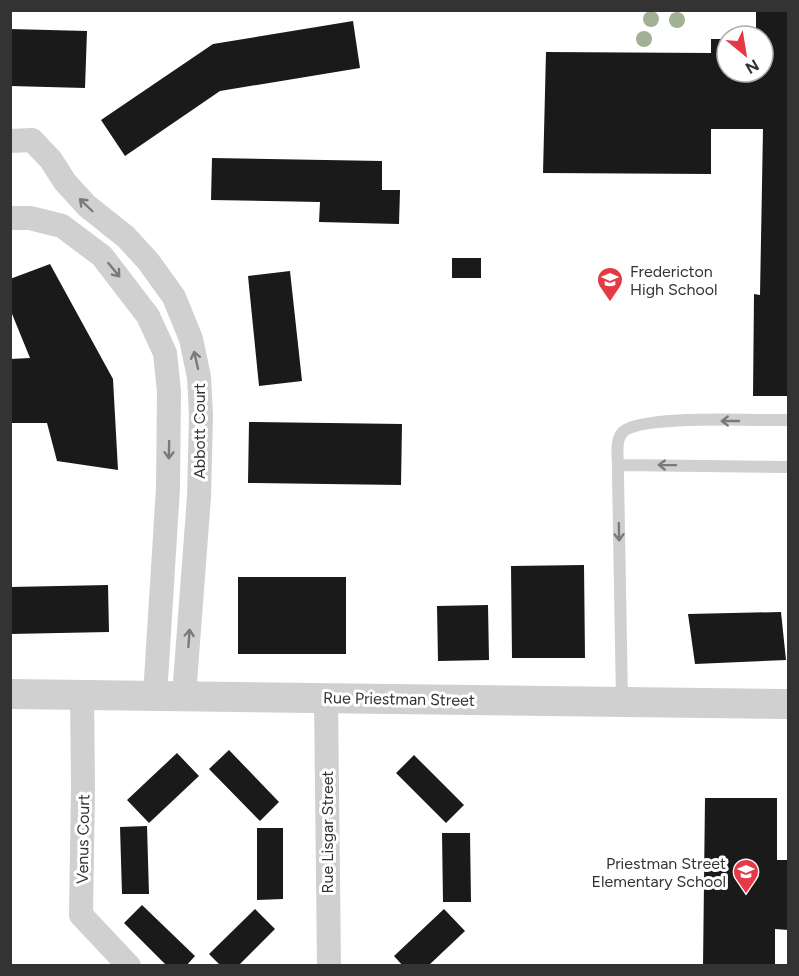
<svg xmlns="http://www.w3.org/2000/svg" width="799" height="976" font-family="Figtree,sans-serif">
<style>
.building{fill:#1a1a1a}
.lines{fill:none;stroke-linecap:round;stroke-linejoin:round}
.service{stroke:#d0d0d0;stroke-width:12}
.minor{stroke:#d0d0d0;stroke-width:24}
.tertiary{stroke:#d0d0d0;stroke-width:30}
.tree{fill:#a2b095}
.oneway{stroke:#7a7a7a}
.labels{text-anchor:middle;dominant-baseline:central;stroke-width:6;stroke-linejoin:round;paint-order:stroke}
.poi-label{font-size:16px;fill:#333;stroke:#fff;text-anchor:start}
.street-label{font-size:16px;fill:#333;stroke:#fff}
</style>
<rect width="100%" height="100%" fill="#fff"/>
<!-- building -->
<path class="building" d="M 756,10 L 788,10 L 788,396 L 753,396 L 754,294 L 760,295 L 763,129 L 711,129 L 711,174 L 543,173 L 546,52 L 711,53 L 711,39 L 727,39 L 727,72 L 763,72 L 763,36 L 756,36 Z
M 353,21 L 360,68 L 220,91 L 125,156 L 101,120 L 213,44 Z
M 10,29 L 87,31 L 85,88 L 10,86 Z
M 212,158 L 382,161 L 382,190 L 400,190 L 399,224 L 319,222 L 320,202 L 211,200 Z
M 452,258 L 481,258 L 481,278 L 452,278 Z
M 50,264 L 113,379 L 118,470 L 57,461 L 47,423 L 10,423 L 10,359 L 30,358 L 10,309 L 10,279 Z
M 290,271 L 302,381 L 259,386 L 248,276 Z
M 249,422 L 402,424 L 401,485 L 248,483 Z
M 584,565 L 585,658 L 512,658 L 511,566 Z
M 238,577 L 346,577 L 346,654 L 238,654 Z
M 108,585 L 109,632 L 10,634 L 10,587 Z
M 488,605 L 489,660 L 438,661 L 437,606 Z
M 781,612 L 786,660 L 695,664 L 688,614 Z
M 229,750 L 279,802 L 260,821 L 209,769 Z
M 177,753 L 199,776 L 149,823 L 127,800 Z
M 414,755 L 464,805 L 446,823 L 396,773 Z
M 705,798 L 777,798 L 777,860 L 788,860 L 788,930 L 775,929 L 775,966 L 703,966 Z
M 147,826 L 149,894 L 122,894 L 120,827 Z
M 257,828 L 283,828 L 283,899 L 257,900 Z
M 442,833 L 470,833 L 471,902 L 443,902 Z
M 142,905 L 195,956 L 186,966 L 167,966 L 124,923 Z
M 255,909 L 275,929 L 238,966 L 221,966 L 209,954 Z
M 444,909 L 465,931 L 428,966 L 403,966 L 394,956 Z"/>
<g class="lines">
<!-- service -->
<path class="service" d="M 619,465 L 788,467
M 622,701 L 618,474 C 619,461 614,443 622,433 C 637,414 761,421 788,420"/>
<!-- minor -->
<path class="minor" d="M 10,141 L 32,140 L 51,160 L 65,182 L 87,206 L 126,237 L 148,261 L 174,297 L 191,339 L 199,377 L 201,415 L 199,497 L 184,696
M 10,218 L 30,218 L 62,226 L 102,256 L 148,316 L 165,353 L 169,392 L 168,488 L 155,696
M 82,695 L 83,787 L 81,915 L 129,966
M 326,698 L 329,966"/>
<!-- tertiary -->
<path class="tertiary" d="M 10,694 L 788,704"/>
</g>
<!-- trees -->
<g class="tree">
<circle cx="651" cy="19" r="8"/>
<circle cx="677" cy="20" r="8"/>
<circle cx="644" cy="39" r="8"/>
</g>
<!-- one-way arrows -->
<defs><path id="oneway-shaft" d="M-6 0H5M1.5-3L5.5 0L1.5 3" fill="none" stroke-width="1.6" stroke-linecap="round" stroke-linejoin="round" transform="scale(1.5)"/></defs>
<g class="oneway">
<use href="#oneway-shaft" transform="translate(86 205) rotate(-136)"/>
<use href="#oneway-shaft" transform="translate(114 270) rotate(51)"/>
<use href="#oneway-shaft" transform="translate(196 360) rotate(-103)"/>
<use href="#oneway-shaft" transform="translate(730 421) rotate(180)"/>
<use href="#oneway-shaft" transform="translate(169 450) rotate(91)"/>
<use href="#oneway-shaft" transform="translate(667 465) rotate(-179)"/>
<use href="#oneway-shaft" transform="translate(619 532) rotate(89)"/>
<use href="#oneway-shaft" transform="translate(189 638) rotate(-86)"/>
</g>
<!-- icons -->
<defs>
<symbol id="school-pin" viewBox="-11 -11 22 30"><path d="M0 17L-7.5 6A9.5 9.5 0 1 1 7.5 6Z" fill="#e63946" stroke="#fff"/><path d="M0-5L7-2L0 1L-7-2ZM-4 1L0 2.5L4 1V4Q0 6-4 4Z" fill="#fff"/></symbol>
</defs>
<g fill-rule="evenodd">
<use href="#school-pin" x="595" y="265" width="30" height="40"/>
<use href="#school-pin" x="731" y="857" width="30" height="40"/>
</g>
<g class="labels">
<!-- poi labels -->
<g class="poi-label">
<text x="630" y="271">Fredericton<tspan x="630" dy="18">High School</tspan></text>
<text x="726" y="863" text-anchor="end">Priestman Street<tspan x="726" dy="18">Elementary School</tspan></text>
</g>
<!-- street labels -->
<g class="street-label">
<text transform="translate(199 431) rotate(-90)">Abbott Court</text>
<text transform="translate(399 699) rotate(1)">Rue Priestman Street</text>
<text transform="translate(327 832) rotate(-90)">Rue Lisgar Street</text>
<text transform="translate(83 839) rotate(-89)">Venus Court</text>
</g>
</g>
<!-- border -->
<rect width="799" height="976" fill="none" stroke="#333333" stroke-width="24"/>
<!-- north arrow -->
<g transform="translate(745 54) rotate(150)"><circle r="28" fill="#ffffff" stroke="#adadad" stroke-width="1.5"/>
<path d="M0-4.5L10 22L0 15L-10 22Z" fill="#e63946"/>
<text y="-9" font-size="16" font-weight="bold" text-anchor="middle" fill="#333333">N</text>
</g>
</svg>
